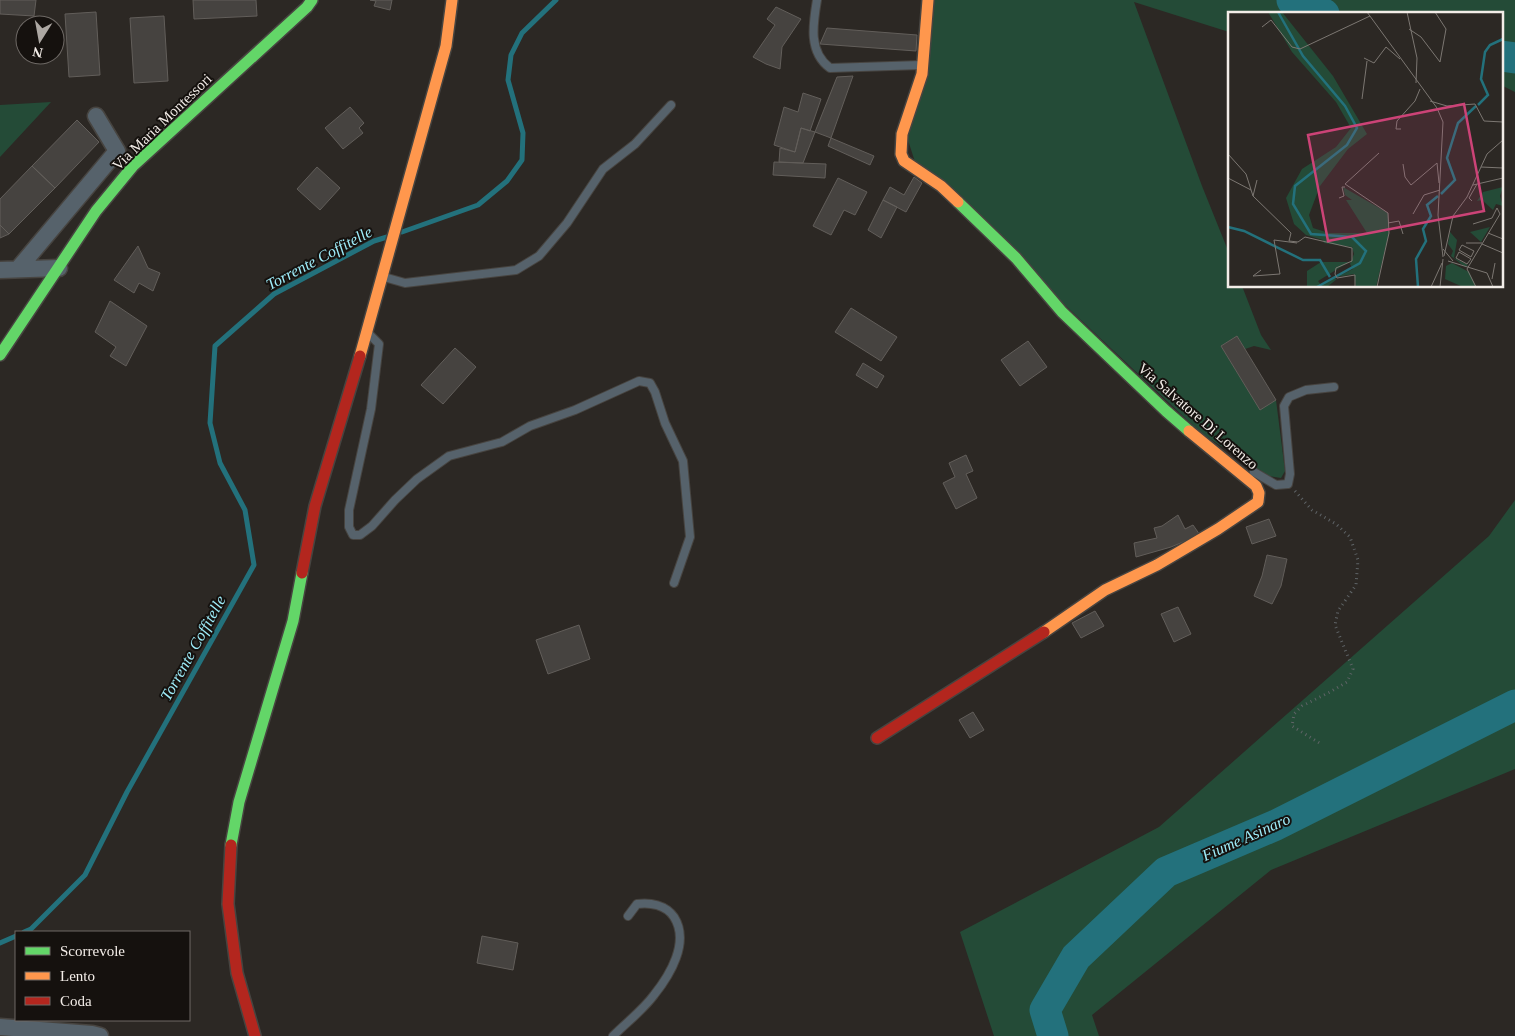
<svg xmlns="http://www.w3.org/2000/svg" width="1515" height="1036" font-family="Georgia,serif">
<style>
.green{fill:#244b37}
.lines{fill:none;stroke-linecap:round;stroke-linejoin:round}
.stream{stroke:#23717c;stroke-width:5}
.river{stroke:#23717c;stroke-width:31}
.building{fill:#464340;stroke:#625e5a}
.lane-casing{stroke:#474440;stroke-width:10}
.street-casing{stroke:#474440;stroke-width:19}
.fast-casing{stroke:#474440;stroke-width:14}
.slow-casing{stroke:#474440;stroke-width:14}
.jam-casing{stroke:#474440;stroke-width:14}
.path{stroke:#5f6467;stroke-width:3;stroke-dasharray:1 4;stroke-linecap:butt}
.lane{stroke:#56626b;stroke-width:8}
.street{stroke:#56626b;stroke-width:16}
.fast{stroke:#63d668;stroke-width:11}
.slow{stroke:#ff974d;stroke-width:11}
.jam{stroke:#b3261e;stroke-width:11}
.labels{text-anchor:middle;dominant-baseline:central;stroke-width:4;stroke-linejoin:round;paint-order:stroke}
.street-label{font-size:15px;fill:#f3ede8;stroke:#15110e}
.water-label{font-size:16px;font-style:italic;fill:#9eecf9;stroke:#15110e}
.inset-river{fill:none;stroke:#23717c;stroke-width:2.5}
.inset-road{fill:none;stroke:#7c7772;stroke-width:1}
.view{fill:#cc4377;fill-opacity:0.15;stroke:#cc4377;stroke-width:2.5}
.inset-edge{fill:none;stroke:#f3ede8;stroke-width:2.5}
</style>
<rect width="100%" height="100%" fill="#2c2824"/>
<!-- green -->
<path class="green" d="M 932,0 L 1515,0 L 1515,92 L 1501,85 L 1501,14 L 1229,14 L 1229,32 L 1134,2 L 1202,186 L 1229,253 L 1229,286 L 1242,286 L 1261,335 L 1271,350 L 1254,346 L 1245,349 L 1237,336 L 1221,346 L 1260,409 L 1276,400 L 1285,471 L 1281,478 L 1269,476 L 1202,434 L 916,165 L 906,134 Z
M 51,102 L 0,157 L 0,105 Z
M 1515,500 L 1515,769 L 1271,870 L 1092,1015 L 1099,1036 L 994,1036 L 960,932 L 1159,827 L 1489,536 Z"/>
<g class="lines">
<!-- stream -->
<path class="stream" d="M 402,232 L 478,205 L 507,181 L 522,160 L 523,133 L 508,80 L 511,55 L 522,33 L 556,0
M 24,932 L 31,929 L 85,875 L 127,792 L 254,565 L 245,510 L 220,463 L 210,423 L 215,346 L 274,294 L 374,241 L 387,237
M 0,943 L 16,936"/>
<!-- river -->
<path class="river" d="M 1292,0 L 1324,14
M 1501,56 L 1515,58
M 1053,1036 L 1045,1010 L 1076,957 L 1166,872 L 1276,825 L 1515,705"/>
</g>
<!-- building -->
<path class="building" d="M 0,0 L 36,0 L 34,16 L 0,14 Z
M 193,0 L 256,0 L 257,16 L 194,19 Z
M 370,0 L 392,0 L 390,10 L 374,6 L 376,1 Z
M 776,7 L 801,19 L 782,47 L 780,69 L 766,64 L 753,57 L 775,25 L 767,19 Z
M 96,12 L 100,75 L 69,77 L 65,14 Z
M 164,16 L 168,81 L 134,83 L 130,18 Z
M 827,28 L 917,35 L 916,51 L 820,44 Z
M 853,76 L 831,138 L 815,132 L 837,77 Z
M 803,93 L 821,99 L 810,131 L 801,128 L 795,152 L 774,145 L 784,107 L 798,112 Z
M 350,107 L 364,123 L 359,128 L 363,133 L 343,149 L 325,128 Z
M 77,120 L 99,142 L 55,188 L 32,166 Z
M 801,128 L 815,132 L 803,163 L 779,162 L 780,148 L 795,152 Z
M 831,138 L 874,156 L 870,165 L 828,146 Z
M 774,162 L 826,164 L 825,178 L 773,175 Z
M 32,166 L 55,188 L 9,234 L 0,225 L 0,199 Z
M 317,167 L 340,188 L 320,210 L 297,189 Z
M 914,177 L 922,183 L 906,212 L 883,200 L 890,187 L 904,195 Z
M 838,178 L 867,192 L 855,215 L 844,210 L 831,235 L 813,226 Z
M 883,200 L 897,207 L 881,238 L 868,230 Z
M 0,225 L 9,234 L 0,238 Z
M 138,246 L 148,268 L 160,273 L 153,291 L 139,283 L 134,293 L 114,280 Z
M 110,301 L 147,326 L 126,366 L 110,356 L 116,347 L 95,332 Z
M 851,308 L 897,337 L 881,361 L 835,332 Z
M 1237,336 L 1276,400 L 1260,410 L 1221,346 Z
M 1028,341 L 1047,367 L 1020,386 L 1001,360 Z
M 455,348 L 476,367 L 443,404 L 421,385 Z
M 863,363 L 884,376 L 877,388 L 856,375 Z
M 966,455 L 973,471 L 966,474 L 977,498 L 956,509 L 943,483 L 955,477 L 949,463 Z
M 1178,515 L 1185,529 L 1193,525 L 1200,535 L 1171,547 L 1136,557 L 1134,543 L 1157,538 L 1154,528 L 1162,526 Z
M 1269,519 L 1276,536 L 1252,544 L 1246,527 Z
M 1267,555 L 1287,559 L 1281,586 L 1272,604 L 1254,596 L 1262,576 Z
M 1178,607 L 1191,634 L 1174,642 L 1161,614 Z
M 1095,611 L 1104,626 L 1081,638 L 1072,623 Z
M 579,625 L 590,659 L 548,674 L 536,640 Z
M 973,712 L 984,730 L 970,738 L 959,720 Z
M 482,936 L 518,943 L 513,970 L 477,963 Z"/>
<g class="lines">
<defs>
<path id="lane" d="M 817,0 C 813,24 808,52 830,68 L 921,65
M 384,277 L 405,283 L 516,270 L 539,256 L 567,223 L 603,169 L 635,144 L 671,105
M 370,335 L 379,344 L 371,409 L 349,510 L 349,527 L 353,535 L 360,535 L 372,526 L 395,500 L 417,479 L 449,456 L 502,442 L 530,426 L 575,410 L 639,381 L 650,383 L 655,392 L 665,423 L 683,461 L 690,537 L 674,583
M 1254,472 L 1276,485 L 1288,484 L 1290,474 L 1284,406 L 1289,397 L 1306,390 L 1334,387
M 613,1036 C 626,1023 643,1010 654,995 C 670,975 690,942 674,917 C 666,905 650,902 637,904 L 628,916"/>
<path id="street" d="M 18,269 L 117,151 L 96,116
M 0,270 L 59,268
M 0,1027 L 92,1034 L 100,1036"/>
<path id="fast" d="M 958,202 L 1016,258 L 1062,312 L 1166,411 L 1189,431
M 0,355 L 96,211 L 133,166 L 307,7 L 312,0
M 231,845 L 239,802 L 293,621 L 302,573"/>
<path id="slow" d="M 928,0 L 922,74 L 902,134 L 901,154 L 904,161 L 941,186 L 958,202
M 360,356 L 446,46 L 452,0
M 1044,632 L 1105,590 L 1157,565 L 1218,529 L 1258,502 L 1259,493 L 1256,486 L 1189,431"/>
<path id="jam" d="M 302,573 L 315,506 L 360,356
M 877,738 L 1044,632
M 231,845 L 228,904 L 237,973 L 255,1036"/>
</defs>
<!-- lane casing -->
<use href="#lane" class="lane-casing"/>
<!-- street casing -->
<use href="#street" class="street-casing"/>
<!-- fast casing -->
<use href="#fast" class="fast-casing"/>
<!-- slow casing -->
<use href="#slow" class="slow-casing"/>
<!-- jam casing -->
<use href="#jam" class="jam-casing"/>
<!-- path -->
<path class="path" d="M 1295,491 L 1312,510 L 1336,524 L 1350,537 L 1358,560 L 1356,585 L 1338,611 L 1335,625 L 1353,669 L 1347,682 L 1330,692 L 1302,706 L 1294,714 L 1292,726 L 1321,744"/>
<!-- lane -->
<use href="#lane" class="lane"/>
<!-- street -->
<use href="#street" class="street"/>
<!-- fast -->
<use href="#fast" class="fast"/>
<!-- slow -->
<use href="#slow" class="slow"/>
<!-- jam -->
<use href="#jam" class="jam"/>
</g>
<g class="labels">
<!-- street labels -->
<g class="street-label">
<text transform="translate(162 122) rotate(-44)">Via Maria Montessori</text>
<text transform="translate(1198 416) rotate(41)">Via Salvatore Di Lorenzo</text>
</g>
<!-- water labels -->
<g class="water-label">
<text transform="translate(319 258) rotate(-28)">Torrente Coffitelle</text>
<text transform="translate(193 648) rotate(-61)">Torrente Coffitelle</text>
<text transform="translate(1246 837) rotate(-24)">Fiume Asinaro</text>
</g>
</g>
<!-- overview -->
<g transform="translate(1228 12)">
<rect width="275" height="275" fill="#2c2824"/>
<path d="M 40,0 L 54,0 L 105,64 L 139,122 L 120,137 L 92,174 L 81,203 L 85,216 L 101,221 L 139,221 L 118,188 L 124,188 L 117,183 L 115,175 L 160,201 L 161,221 L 148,275 L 128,275 L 126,262 L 109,265 L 125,257 L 122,252 L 126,242 L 124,235 L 96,231 L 95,228 L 78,223 L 66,212 L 58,186 L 74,157 L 108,135 L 123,116 L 108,90 L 64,40 ZM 275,175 L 272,184 L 275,194 L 268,192 L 265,198 L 254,188 L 249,189 L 255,180 ZM 262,215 L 253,230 L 242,220 ZM 222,220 L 229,228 L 226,246 L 240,253 L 237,255 L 223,244 L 225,239 L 220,232 ZM 93,250 L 121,250 L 90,269 L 93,273 L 106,266 L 109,267 L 99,275 L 79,275 L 79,259 ZM 224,251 L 241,260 L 248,275 L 235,275 L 217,267 L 218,254 Z" fill="#244b37"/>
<path class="inset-river" d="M 50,0 L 75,44 L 117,94 L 129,116 L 119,133 L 67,174 L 65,192 L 83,222 L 124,225 L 138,239 L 132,251 L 89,275M 250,93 L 260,83 L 253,67 L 257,40 L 262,33 L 275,27M 213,182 L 227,168 L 219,146 L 230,111 L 248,94M 0,215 L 16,219 L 75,248 L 92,248 L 102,265M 190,275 L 188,247 L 198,229 L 195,217 L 203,204 L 199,193 L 210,184"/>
<path class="inset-road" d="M 139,0 L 209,96 L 215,110 L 210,203 L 215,245M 179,0 L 189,46 L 188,71M 34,15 L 43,8 L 64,35 L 72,37 L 142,4M 181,17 L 193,25 L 212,50 L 218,17 L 207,0M 136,46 L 146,51 L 158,35 L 172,47M 134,87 L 139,49M 202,89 L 219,94 L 247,92 L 256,109 L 275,110M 173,117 L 168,117 L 169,109 L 187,89 L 192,77M 0,142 L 18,162 L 25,184 L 63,221 L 61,229 L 70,230 L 77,225 L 124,236 L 124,249 L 108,256 L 107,262 L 109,266 L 127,263 L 127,275M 175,152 L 177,165 L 183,173 L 209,151 L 211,171M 253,155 L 275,156M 0,166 L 23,178M 245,173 L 275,166M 25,184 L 29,168M 111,186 L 116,184 L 114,175 L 117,175M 244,189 L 241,186 L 249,172M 185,202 L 196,183 L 212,178M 160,211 L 171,209 L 175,222M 245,212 L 264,206 L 269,196 L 272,202M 260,221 L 275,227M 238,231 L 254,231M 254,232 L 275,241M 234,233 L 246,239 L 243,245 L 231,238 ZM 215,237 L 225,249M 231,240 L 243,247 L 239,252 L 228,246 ZM 216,244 L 225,204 L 239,185 L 259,142 L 275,128M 220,249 L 259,261 L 265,275M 33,258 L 25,264 L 52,262 L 46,228 L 69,231M 264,267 L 267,251M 149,275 L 161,221 L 160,201 L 117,172 L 151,141M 203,275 L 214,251M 212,275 L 215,247M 248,275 L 239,257 L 272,202"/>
<path class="view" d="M 236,92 L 256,199 L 100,229 L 80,123 Z"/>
<rect width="275" height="275" class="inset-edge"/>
</g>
<!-- legend -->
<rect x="15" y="931" width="175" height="90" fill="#15110e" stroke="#6e6965"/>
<rect x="25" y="947" width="25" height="8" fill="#63d668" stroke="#6e6965"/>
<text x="60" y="956" font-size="15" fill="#f3ede8">Scorrevole</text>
<rect x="25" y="972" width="25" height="8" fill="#ff974d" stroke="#6e6965"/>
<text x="60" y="981" font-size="15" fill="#f3ede8">Lento</text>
<rect x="25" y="997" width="25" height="8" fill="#b3261e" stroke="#6e6965"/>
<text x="60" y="1006" font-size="15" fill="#f3ede8">Coda</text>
<!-- north arrow -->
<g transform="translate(40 40) rotate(191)"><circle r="24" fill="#15110e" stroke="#6e6965"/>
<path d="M0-4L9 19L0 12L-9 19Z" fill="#ada8a3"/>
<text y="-8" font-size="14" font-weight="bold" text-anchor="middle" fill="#f3ede8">N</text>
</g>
</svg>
